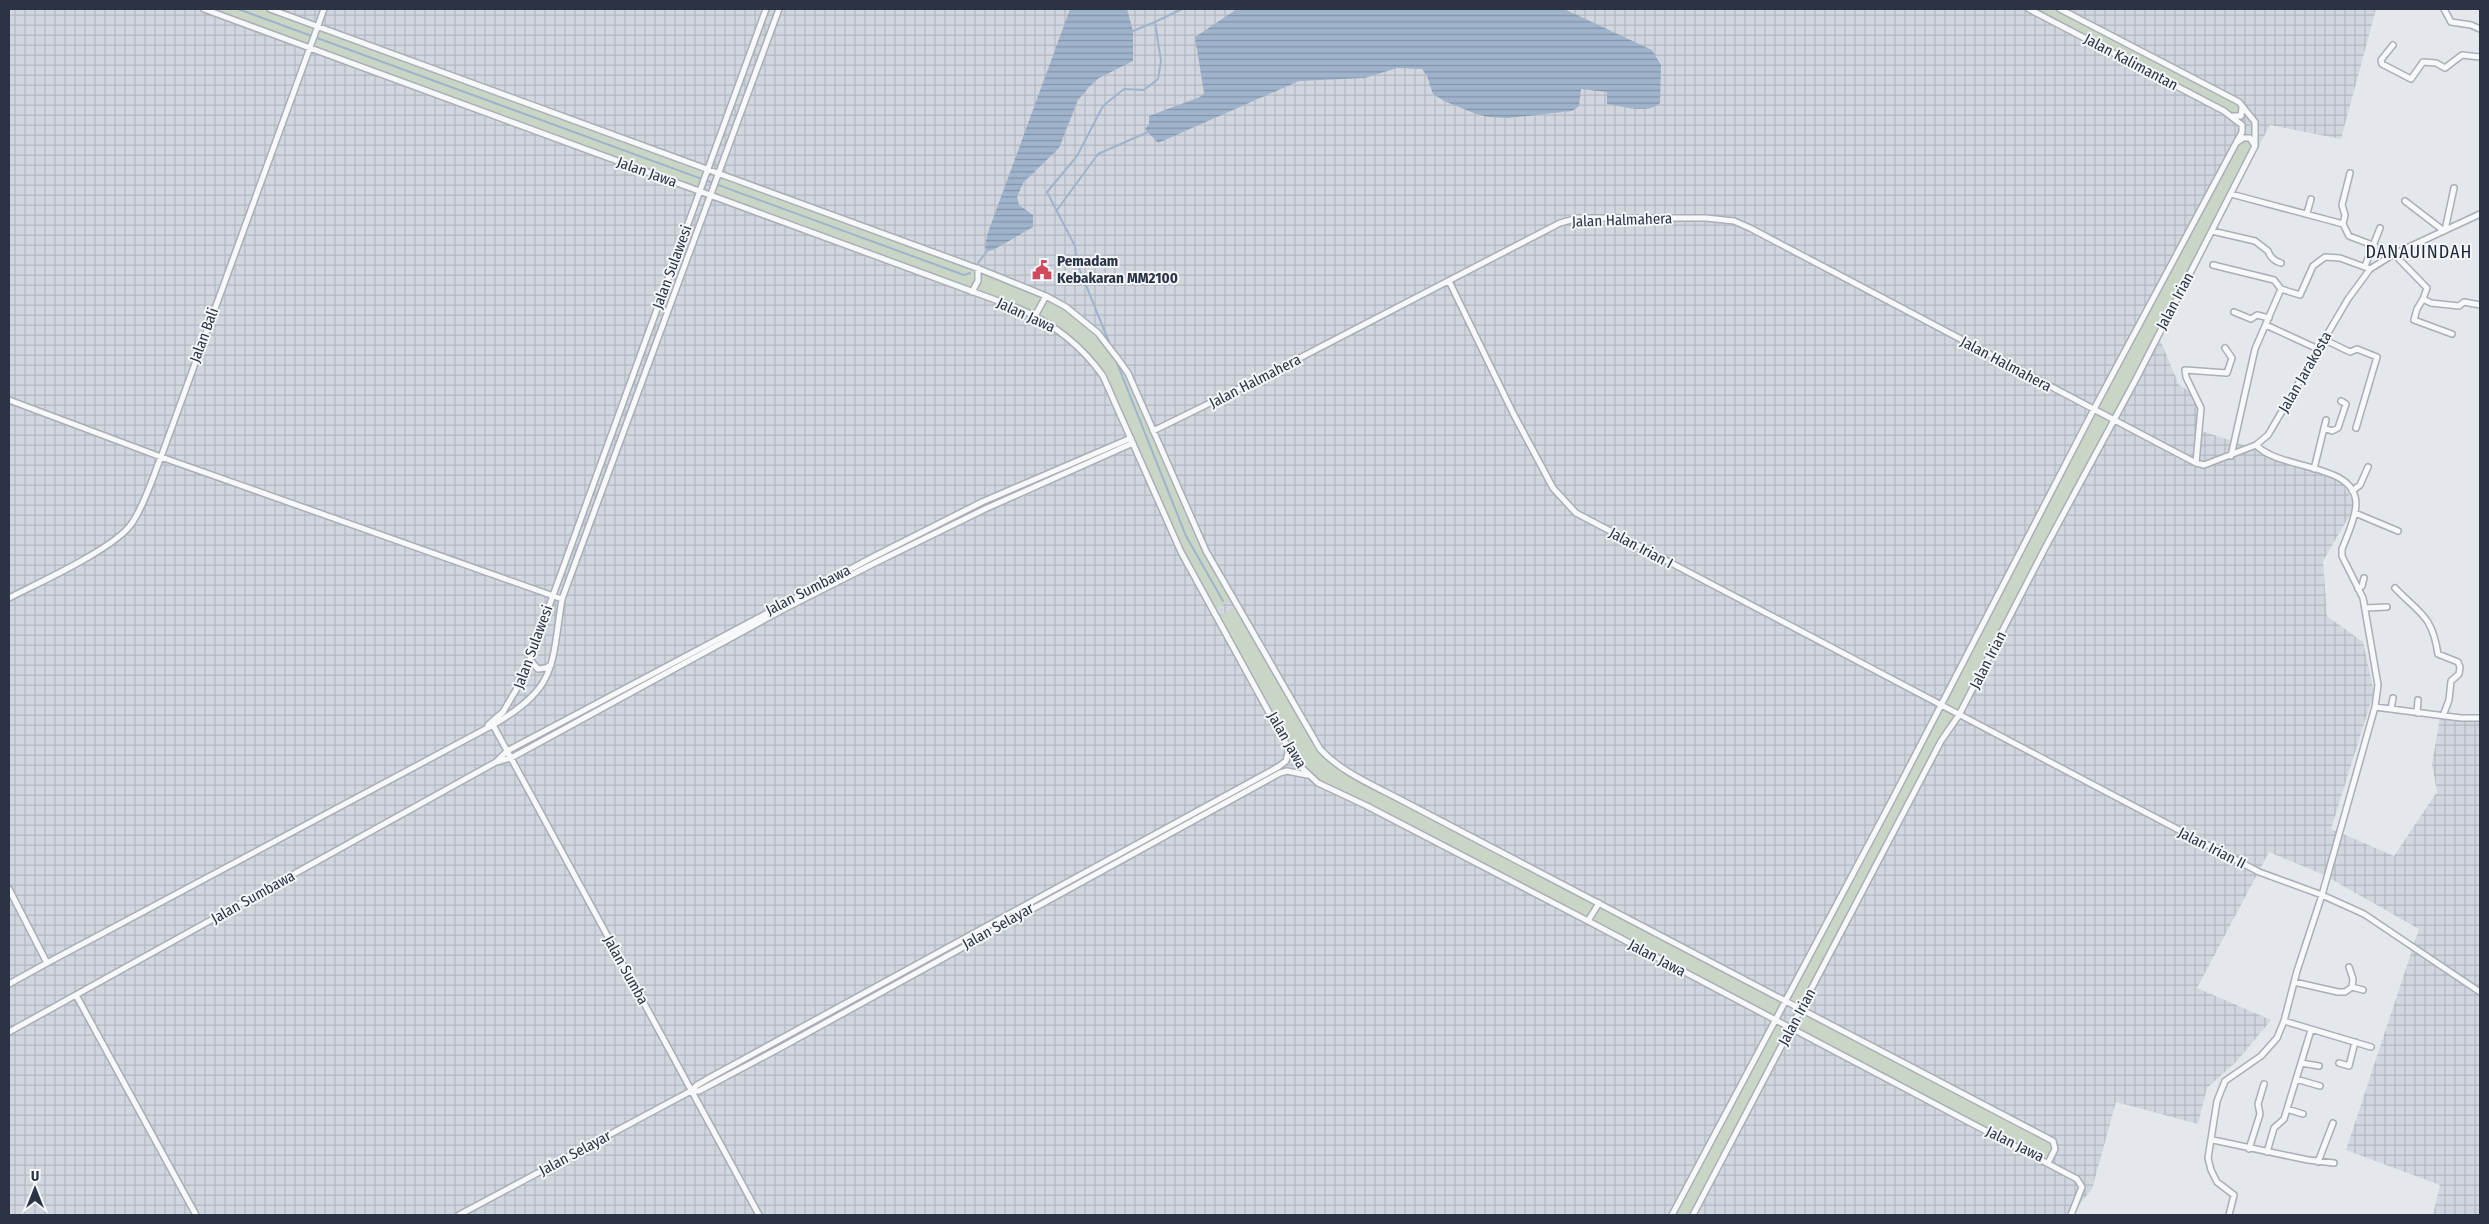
<svg xmlns="http://www.w3.org/2000/svg" width="2489" height="1224" font-family="'Fira Sans Condensed',sans-serif">
<style>
.industrial{fill:url(#industrial-grid)}
.grass{fill:#c9d6c5;fill-rule:evenodd}
.water{fill:url(#water-rules)}
.lines{fill:none;stroke-linecap:round;stroke-linejoin:round}
.stream{stroke:#9fb4cc;stroke-width:2}
.minor-casing{stroke:#a9aeb7;stroke-width:8}
.minor{stroke:#f7f8fa;stroke-width:5}
.labels{text-anchor:middle;dominant-baseline:central;stroke-width:4;stroke-linejoin:round;paint-order:stroke}
.street-label{font-size:15px;fill:#2b3445;stroke:#f4f6f9}
.poi-label{font-size:15px;font-weight:bold;fill:#2b3445;stroke:#f4f6f9;text-anchor:start}
.quarter-label{font-size:18px;letter-spacing:1px;fill:#1d2536;stroke:#f4f6f9}
</style>
<defs>
<pattern id="industrial-grid" width="8" height="8" patternUnits="userSpaceOnUse" patternTransform="scale(1.25)"><rect width="8" height="8" fill="#d2d6de"/><path d="M0 4h8M4 0v8" fill="none" stroke="#b4b8c0"/></pattern>
<pattern id="water-rules" width="6" height="5" patternUnits="userSpaceOnUse" patternTransform="scale(1.25)"><rect width="6" height="5" fill="#9fb4cc"/><path d="M0 2.5h6" fill="none" stroke="#8293a7"/></pattern>
</defs>
<rect width="100%" height="100%" fill="#e4e7ec"/>
<!-- industrial -->
<path class="industrial" d="M 9,9 L 2376,9 L 2341,139 L 2270,125 L 2158,335 L 2179,385 L 2201,398 L 2199,430 L 2339,477 L 2355,506 L 2323,561 L 2327,616 L 2363,642 L 2374,692 L 2331,829 L 2394,856 L 2437,792 L 2432,764 L 2440,718 L 2480,718 L 2480,1215 L 2433,1215 L 2440,1185 L 2346,1150 L 2419,929 L 2324,875 L 2269,852 L 2197,988 L 2271,1020 L 2237,1061 L 2207,1088 L 2198,1124 L 2116,1102 L 2092,1189 L 2071,1215 L 9,1215 Z"/>
<!-- grass -->
<path class="grass" d="M 203,9 L 270,9 L 708,169 L 699,191 Z
M 2029,9 L 2061,9 L 2239,102 L 2242,107 L 2237,118 Z
M 2247,137 L 2255,146 L 1959,715 L 1941,741 L 1801,1009 L 2056,1145 L 2048,1163 L 1791,1028 L 1693,1215 L 1673,1215 L 1775,1020 L 1588,921 L 1329,790 L 1302,768 L 1218,617 L 1238,606 L 1320,749 L 1344,769 L 1786,1001 L 2239,141 ZM 1786,1002 L 1800,1010 L 1791,1028 L 1776,1020 Z
M 719,173 L 1046,296 L 1089,325 L 1128,373 L 1206,551 L 1234,599 L 1213,610 L 1166,521 L 1112,392 L 1085,353 L 1035,316 L 710,195 Z"/>
<!-- water -->
<path class="water" d="M 1070,9 L 1127,9 L 1133,31 L 1133,61 L 1099,78 L 1089,87 L 1078,100 L 1059,148 L 1023,183 L 1017,197 L 1019,205 L 1033,215 L 1033,227 L 993,250 L 987,251 L 985,248 L 987,235 Z
M 1237,9 L 1564,9 L 1652,50 L 1661,65 L 1660,103 C 1646,115 1624,106 1607,104 L 1607,92 L 1581,89 L 1579,106 L 1572,111 L 1508,118 L 1489,117 L 1476,114 L 1444,101 L 1433,94 L 1427,76 L 1422,69 L 1397,68 L 1365,78 L 1299,81 L 1158,143 L 1145,129 L 1149,124 L 1149,116 L 1200,97 L 1204,93 L 1195,37 Z"/>
<g class="lines">
<!-- stream -->
<path class="stream" d="M 238,9 L 964,275 L 970,273
M 1133,31 L 1155,22
M 1057,210 L 1098,154 L 1148,132
M 978,263 L 987,251
M 1111,347 L 1077,263 L 1075,246 L 1047,192 L 1077,156 L 1103,106 L 1124,89 L 1144,90 L 1158,79 L 1161,61 L 1155,22 L 1182,9
M 1115,358 L 1186,536 L 1223,601"/>
<defs>
<path id="minor" d="M 204,9 L 1020,309 C 1054,324 1081,345 1103,376 L 1181,552 L 1289,749 L 1302,768 L 1318,783 L 1367,806 L 1588,921 L 2077,1179 L 2082,1187 L 2071,1215
M 270,9 L 982,270 L 1046,296 L 1066,307 L 1098,333 L 1118,359 L 1128,373 L 1206,551 L 1320,749 C 1342,773 1375,786 1403,801 L 2053,1141 L 2055,1149 L 2048,1163
M 2444,9 L 2451,22 L 2471,25 L 2480,29
M 2393,45 L 2381,60 L 2382,64 L 2411,79 L 2423,62 L 2436,63 L 2445,68 L 2462,55 L 2480,57
M 2233,116 L 2241,116 L 2242,107
M 2239,141 L 2243,138 L 2250,138 L 2255,146
M 2231,194 L 2343,224 L 2349,236 L 2375,246
M 2405,201 L 2444,231
M 2307,213 L 2311,199
M 2343,224 L 2345,215 L 2342,205 L 2350,173
M 2445,230 L 2454,188
M 2212,231 L 2255,241 L 2268,251 C 2270,257 2274,261 2281,263
M 2394,254 L 2427,288 L 2423,299 L 2431,303 L 2459,306 L 2464,302 L 2480,305
M 2213,265 L 2274,280 L 2281,289
M 2365,266 L 2380,228
M 1449,281 L 1513,413 L 1553,488 L 1576,513 L 2259,872 L 2322,895 L 2364,914 L 2480,992
M 972,292 L 978,281 L 978,268
M 2423,299 L 2417,309 L 2414,320 L 2452,334
M 2234,312 L 2251,319 L 2257,315 L 2269,318
M 1035,316 L 1046,296
M 2266,325 L 2318,349
M 2323,339 L 2350,352 L 2357,349 L 2377,357 L 2356,428
M 9,400 L 161,457 L 562,599
M 2324,428 L 2332,431 L 2338,428 L 2346,404 L 2341,401
M 1153,431 L 1263,377 L 1560,223 L 1578,218 L 1706,218 L 1734,221 L 1750,228 L 2196,463 L 2204,465 L 2256,445 L 2268,435 L 2348,299 L 2370,269 L 2394,254 L 2480,214
M 2231,456 L 2255,349 L 2281,289 L 2300,295 L 2313,266 L 2325,257 L 2340,258 L 2370,269
M 2196,463 L 2201,408 L 2186,377 L 2185,370 L 2227,373 L 2232,358 L 2225,348
M 2314,469 L 2326,420
M 2352,491 L 2360,485 L 2368,467
M 2355,513 L 2398,531
M 2395,588 C 2420,614 2432,615 2438,654 L 2458,662 L 2460,667 L 2459,674 L 2451,681 L 2449,700 L 2443,716
M 2358,589 L 2362,586 L 2364,578
M 9,598 C 38,583 116,548 132,523 C 145,504 152,479 161,457 L 324,9
M 2365,608 L 2387,607
M 530,660 L 538,669 L 546,668 L 551,665
M 2375,707 L 2461,718 L 2480,718
M 2391,709 L 2393,698
M 2417,713 L 2418,700
M 488,725 L 503,712 L 523,678 L 766,9
M 493,725 L 759,1215
M 1289,749 L 1286,761 L 1278,767 L 711,1077 L 697,1085 L 691,1091 L 699,1091 L 780,1048 L 1280,773 L 1287,771 L 1307,775
M 496,762 L 507,751 L 873,557 L 982,502 L 1131,438
M 9,889 L 47,963 L 493,725 C 558,687 551,667 562,599 L 779,9
M 1588,921 L 1599,903
M 2349,967 L 2353,979 L 2352,987
M 2294,982 L 2338,992 L 2345,992 L 2352,987 L 2363,990
M 9,984 L 47,963
M 76,995 L 196,1215
M 2284,1021 L 2371,1047
M 9,1032 L 496,762 L 511,758 L 782,610 L 877,562 L 985,509 L 1133,443
M 2301,1063 L 2319,1066
M 2339,1063 L 2349,1066 L 2355,1042
M 2296,1079 L 2320,1086
M 2287,1109 L 2303,1114
M 2213,1140 L 2308,1160 L 2334,1163
M 2249,1149 L 2260,1114 L 2258,1104 L 2264,1084
M 2267,1152 L 2274,1128 L 2284,1119 L 2311,1030
M 2318,1162 L 2333,1123
M 459,1215 L 691,1091
M 1672,1215 L 1891,802 L 2093,411 L 2242,132 L 2242,125 L 2224,111 L 2029,9
M 1693,1215 L 1941,741 L 1959,715 L 2044,550 L 2135,381 L 2255,146 L 2255,122 L 2239,102 L 2060,9
M 2229,1215 L 2234,1195 L 2217,1182 L 2211,1170 L 2208,1158 L 2217,1101 L 2225,1081 L 2261,1056 L 2277,1038 L 2284,1021 L 2297,971 L 2322,895 L 2375,707 L 2378,685 L 2363,598 L 2342,556 L 2342,549 C 2347,536 2355,520 2356,505 C 2357,462 2280,471 2256,445"/>
</defs>
<!-- minor casing -->
<use href="#minor" class="minor-casing"/>
<!-- minor -->
<use href="#minor" class="minor"/>
</g>
<!-- icons -->
<defs>
<symbol id="civic-bare" viewBox="-9 -9 18 18"><path d="M-.6-6.5H3V-4.5H.6V-3L4-1V1h2V6H-6V1h2V-1L-.6-3ZM-1.2 2.5V6h2.4V2.5Z" fill="#d1495b" stroke="#f4f6f9" stroke-width="2.5" paint-order="stroke"/></symbol>
</defs>
<g fill-rule="evenodd">
<use href="#civic-bare" x="1028" y="256" width="28" height="28"/>
</g>
<g class="labels">
<!-- street labels -->
<g class="street-label">
<text transform="translate(2131 62) rotate(28)">Jalan Kalimantan</text>
<text transform="translate(647 172) rotate(20)">Jalan Jawa</text>
<text transform="translate(1622 220) rotate(-2)">Jalan Halmahera</text>
<text transform="translate(672 267) rotate(-70)">Jalan Sulawesi</text>
<text transform="translate(2175 301) rotate(-62)">Jalan Irian</text>
<text transform="translate(1026 315) rotate(25)">Jalan Jawa</text>
<text transform="translate(204 335) rotate(-70)">Jalan Bali</text>
<text transform="translate(2006 364) rotate(28)">Jalan Halmahera</text>
<text transform="translate(2305 372) rotate(-60)">Jalan Jarakosta</text>
<text transform="translate(1255 381) rotate(-27)">Jalan Halmahera</text>
<text transform="translate(1641 548) rotate(28)">Jalan Irian I</text>
<text transform="translate(808 590) rotate(-27)">Jalan Sumbawa</text>
<text transform="translate(533 647) rotate(-70)">Jalan Sulawesi</text>
<text transform="translate(1988 660) rotate(-63)">Jalan Irian</text>
<text transform="translate(1287 740) rotate(60)">Jalan Jawa</text>
<text transform="translate(2212 848) rotate(27)">Jalan Irian II</text>
<text transform="translate(253 897) rotate(-29)">Jalan Sumbawa</text>
<text transform="translate(998 926) rotate(-29)">Jalan Selayar</text>
<text transform="translate(1657 958) rotate(28)">Jalan Jawa</text>
<text transform="translate(626 970) rotate(61)">Jalan Sumba</text>
<text transform="translate(1797 1017) rotate(-62)">Jalan Irian</text>
<text transform="translate(2015 1144) rotate(26)">Jalan Jawa</text>
<text transform="translate(575 1153) rotate(-28)">Jalan Selayar</text>
</g>
<!-- poi labels -->
<g class="poi-label">
<text x="1057" y="261">Pemadam<tspan x="1057" dy="17">Kebakaran MM2100</tspan></text>
</g>
<!-- quarter labels -->
<g class="quarter-label">
<text x="2419" y="252">DANAUINDAH</text>
</g>
</g>
<!-- border -->
<rect width="2489" height="1224" fill="none" stroke="#2b3445" stroke-width="20"/>
<!-- north arrow -->
<g transform="translate(35 1189)" stroke="#f4f6f9" stroke-width="4" paint-order="stroke">
<path d="M0-4L9 19L0 12L-9 19Z" fill="#2b3445"/>
<text y="-8" font-size="14" font-weight="bold" text-anchor="middle" fill="#2b3445">U</text>
</g>
</svg>
